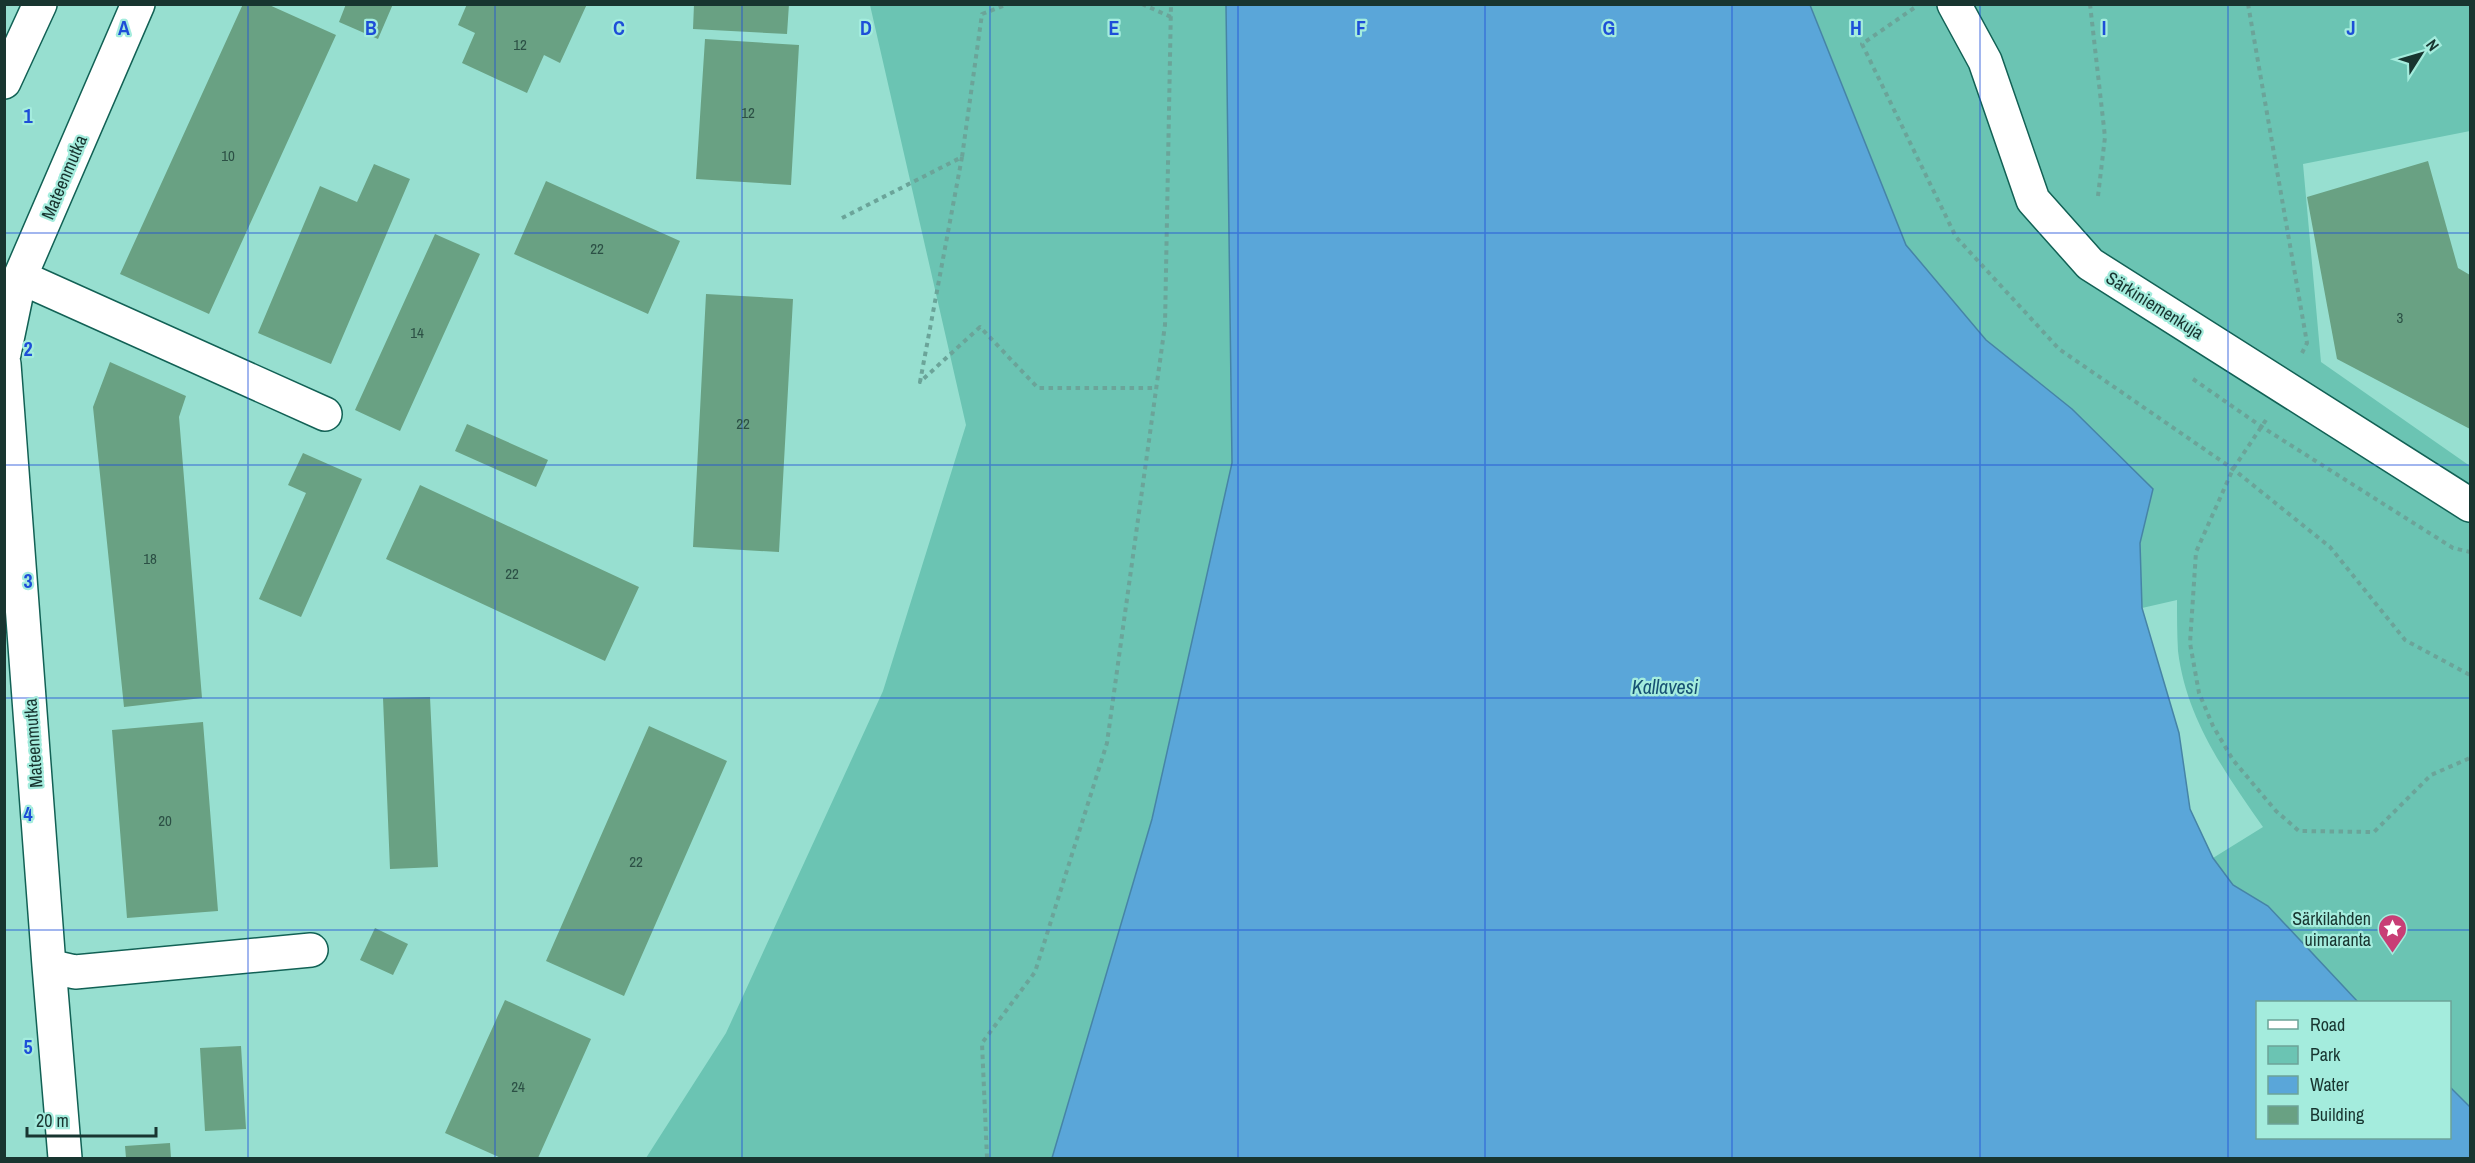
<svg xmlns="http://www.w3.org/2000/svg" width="2475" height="1163" font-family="'Archivo Narrow',sans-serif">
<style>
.green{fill:#6bc4b3}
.water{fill:#5aa6d9;stroke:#4684a6;stroke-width:1.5}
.building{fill:#69a183}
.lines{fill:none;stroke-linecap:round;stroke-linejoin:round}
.minor-casing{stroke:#126155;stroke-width:36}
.path{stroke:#6ba499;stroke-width:4;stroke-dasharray:4.5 4.5;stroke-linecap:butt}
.minor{stroke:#fff;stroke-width:33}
.grid{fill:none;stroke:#1d4ed8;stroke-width:1.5;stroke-opacity:0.55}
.labels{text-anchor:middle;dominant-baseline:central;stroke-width:4.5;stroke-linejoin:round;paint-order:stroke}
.number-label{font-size:15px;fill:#2c5045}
.street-label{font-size:18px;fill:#183530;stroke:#a4ecdd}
.poi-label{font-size:18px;fill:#183530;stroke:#a4ecdd;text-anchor:end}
.water-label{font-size:20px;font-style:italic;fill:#165073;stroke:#a4ecdd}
.grid-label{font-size:20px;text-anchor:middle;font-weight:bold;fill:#1d4ed8;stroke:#a4ecdd;stroke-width:4.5;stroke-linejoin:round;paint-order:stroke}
</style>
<rect width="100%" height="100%" fill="#97dfd0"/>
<!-- green -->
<path class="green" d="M 1810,4 L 2470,5 L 2470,131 L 2303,164 L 2321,362 L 2470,466 L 2470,1107 L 2450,1087 L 2450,1002 L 2358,1002 L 2268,906 L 2233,885 L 2213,858 L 2263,827 C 2225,773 2186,718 2178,651 C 2177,634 2177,617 2177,600 L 2142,608 L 2140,543 L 2153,489 L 2072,409 L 1986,340 L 1906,245 Z
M 870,5 L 1226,5 L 1232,463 L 1152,819 L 1052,1158 L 646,1158 L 726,1033 L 883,691 L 966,425 Z"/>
<!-- water -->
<path class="water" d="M 1226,5 L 1810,5 L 1906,245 L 1986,340 L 2072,409 L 2153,489 L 2140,543 L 2142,608 L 2179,733 L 2190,809 L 2213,858 L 2233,885 L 2268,906 L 2358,1002 L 2258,1002 L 2258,1138 L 2450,1138 L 2450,1087 L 2470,1107 L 2470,1158 L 1052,1158 L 1152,819 L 1232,463 Z"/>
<!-- building -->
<path class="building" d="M 243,4 L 267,4 L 336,35 L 209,314 L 120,274 Z
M 346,4 L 393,4 L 378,39 L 339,22 Z
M 467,4 L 587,4 L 560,63 L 544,55 L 527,93 L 462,63 L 475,33 L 458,25 Z
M 694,4 L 789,4 L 787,34 L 693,29 Z
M 705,39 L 799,45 L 791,185 L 696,179 Z
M 2428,161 L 2458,268 L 2470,275 L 2470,429 L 2337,359 L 2307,197 Z
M 374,164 L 410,179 L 331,364 L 258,333 L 320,186 L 357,202 Z
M 546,181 L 680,241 L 648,314 L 514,254 Z
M 435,234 L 480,254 L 400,431 L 355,410 Z
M 706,294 L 793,299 L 779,552 L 693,547 Z
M 110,362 L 186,396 L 179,417 L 202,698 L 124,707 L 93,407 Z
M 467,424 L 548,460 L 536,487 L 455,451 Z
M 303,453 L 362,479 L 301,617 L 259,599 L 306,493 L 288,485 Z
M 420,485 L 639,587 L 605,661 L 386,559 Z
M 430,697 L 438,867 L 390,869 L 383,698 Z
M 203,722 L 218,911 L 127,918 L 112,730 Z
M 649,726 L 727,761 L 624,996 L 546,961 Z
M 375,928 L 408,944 L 393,975 L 360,960 Z
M 505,1000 L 591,1039 L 538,1158 L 501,1158 L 445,1133 Z
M 241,1046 L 246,1129 L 205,1131 L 200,1048 Z
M 170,1143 L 171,1158 L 126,1158 L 125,1146 Z"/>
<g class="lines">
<defs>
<path id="minor" d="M 1954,4 L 1985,61 L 2033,200 L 2090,264 L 2470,505
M 4,82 L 40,4
M 20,277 L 325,414
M 4,354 L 20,277 L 138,4
M 4,364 L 49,966 L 75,972 L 311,950
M 49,966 L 65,1158"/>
</defs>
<!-- minor casing -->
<use href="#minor" class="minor-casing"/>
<!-- path -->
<path class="path" d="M 1142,4 L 1171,17
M 2090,4 L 2105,137 L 2098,196
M 2248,4 L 2307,343 L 2302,353
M 1914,8 L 1862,44 L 1956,237 L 2059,349 L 2233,469 L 2330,547 L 2405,640 L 2470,675
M 962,157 L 920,382 L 980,327 L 1038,388 L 1156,388
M 842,218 L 962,157 L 982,14 L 1008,4
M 2193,379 L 2262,427 L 2453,548 L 2470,552
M 2266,420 L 2233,469 L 2196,552 L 2190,643 L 2199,693 L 2213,726 L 2233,760 L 2276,811 L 2299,831 L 2374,832 L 2431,775 L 2470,758
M 987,1158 L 982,1043 L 1035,972 L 1107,743 L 1165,325 L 1171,4"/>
<!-- minor -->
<use href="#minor" class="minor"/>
</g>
<!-- grid -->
<path class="grid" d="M 248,4 L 248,1158M 495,4 L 495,1158M 742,4 L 742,1158M 990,4 L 990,1158M 1238,4 L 1238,1158M 1485,4 L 1485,1158M 1732,4 L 1732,1158M 1980,4 L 1980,1158M 2228,4 L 2228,1158M 4,233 L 2470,233M 4,465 L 2470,465M 4,698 L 2470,698M 4,930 L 2470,930"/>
<!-- icons -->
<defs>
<symbol id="sight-pin" viewBox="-11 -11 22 30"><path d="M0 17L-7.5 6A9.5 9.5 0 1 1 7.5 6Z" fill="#c83e76" stroke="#a4ecdd"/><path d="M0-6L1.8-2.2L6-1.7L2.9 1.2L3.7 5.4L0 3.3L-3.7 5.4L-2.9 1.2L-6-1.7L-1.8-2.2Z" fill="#fff"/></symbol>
</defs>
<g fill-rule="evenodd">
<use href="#sight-pin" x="2376" y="912" width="33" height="45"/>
</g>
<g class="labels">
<!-- number labels -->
<g class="number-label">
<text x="520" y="44">12</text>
<text x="748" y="112">12</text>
<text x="228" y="155">10</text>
<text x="597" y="248">22</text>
<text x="2400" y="317">3</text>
<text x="417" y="332">14</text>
<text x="743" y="423">22</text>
<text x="150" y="558">18</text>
<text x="512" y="573">22</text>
<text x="165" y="820">20</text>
<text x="636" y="861">22</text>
<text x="518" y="1086">24</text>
</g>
<!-- street labels -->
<g class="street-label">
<text transform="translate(64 177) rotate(-67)">Mateenmutka</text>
<text transform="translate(2155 305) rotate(32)">Särkiniemenkuja</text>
<text transform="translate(33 743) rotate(-94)">Mateenmutka</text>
</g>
<!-- poi labels -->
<g class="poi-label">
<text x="2371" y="918">Särkilahden<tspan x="2371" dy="21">uimaranta</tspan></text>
</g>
<!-- water labels -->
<g class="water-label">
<text x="1665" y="686">Kallavesi</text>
</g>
</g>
<g class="grid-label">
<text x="124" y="35">A</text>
<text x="371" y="35">B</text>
<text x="619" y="35">C</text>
<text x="866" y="35">D</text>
<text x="1114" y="35">E</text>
<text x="1361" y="35">F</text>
<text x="1609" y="35">G</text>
<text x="1856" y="35">H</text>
<text x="2104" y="35">I</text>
<text x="2351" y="35">J</text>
<text x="28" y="123">1</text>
<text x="28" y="356">2</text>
<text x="28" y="588">3</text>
<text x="28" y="821">4</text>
<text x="28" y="1054">5</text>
</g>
<!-- border -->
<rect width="2475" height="1163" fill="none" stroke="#183530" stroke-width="12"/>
<!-- legend -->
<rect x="2256" y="1001" width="195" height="138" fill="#a4ecdd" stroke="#6ca398" stroke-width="1.5"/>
<rect x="2268" y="1020" width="30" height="9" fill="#ffffff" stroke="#6ca398" stroke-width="1.5"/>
<text x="2310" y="1031" font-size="18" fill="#183530">Road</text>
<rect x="2268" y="1046" width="30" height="18" fill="#6bc4b3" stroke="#6ca398" stroke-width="1.5"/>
<text x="2310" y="1061" font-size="18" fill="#183530">Park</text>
<rect x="2268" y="1076" width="30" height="18" fill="#5aa6d9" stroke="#6ca398" stroke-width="1.5"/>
<text x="2310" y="1091" font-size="18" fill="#183530">Water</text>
<rect x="2268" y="1106" width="30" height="18" fill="#69a183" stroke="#6ca398" stroke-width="1.5"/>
<text x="2310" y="1121" font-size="18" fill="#183530">Building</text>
<!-- north arrow -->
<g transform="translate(2421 54) rotate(53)" stroke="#a4ecdd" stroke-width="4.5" paint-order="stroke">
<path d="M0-4.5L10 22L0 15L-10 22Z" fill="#183530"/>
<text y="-9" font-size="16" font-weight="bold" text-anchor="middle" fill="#183530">N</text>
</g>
<!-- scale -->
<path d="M27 1127v9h129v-9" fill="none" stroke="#183530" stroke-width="3"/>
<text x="36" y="1127" font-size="18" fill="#183530" stroke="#a4ecdd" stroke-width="4.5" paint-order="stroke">20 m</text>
</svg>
